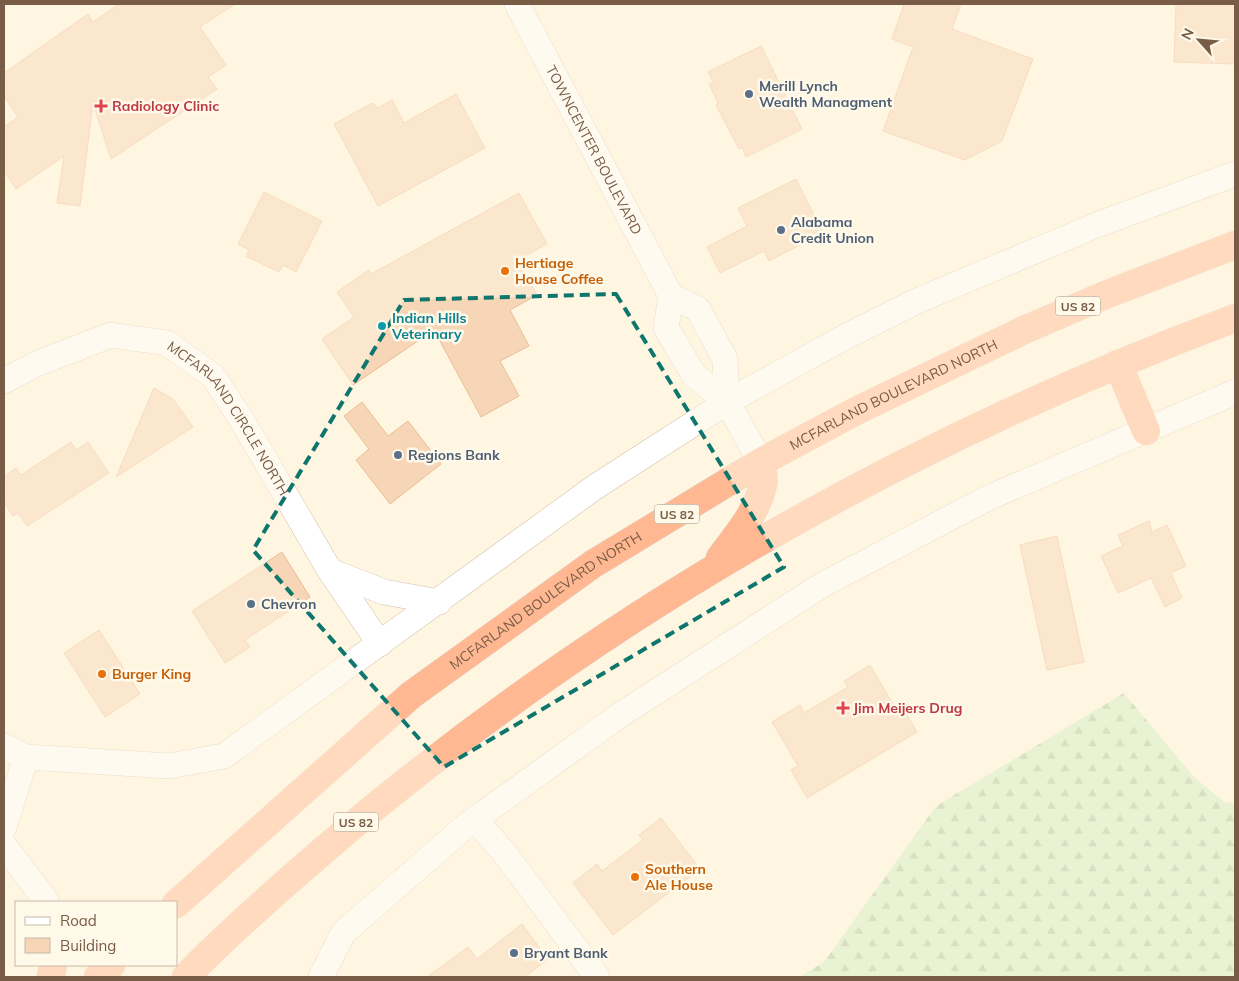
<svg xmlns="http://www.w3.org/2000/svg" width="1239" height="981" font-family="Mulish,sans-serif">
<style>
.forest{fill:url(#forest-firs)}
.building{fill:#f7d6b7;stroke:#ebbd95}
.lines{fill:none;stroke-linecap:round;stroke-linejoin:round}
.minor-casing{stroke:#d3c0aa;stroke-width:26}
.highway-casing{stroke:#dfd8d2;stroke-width:29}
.minor{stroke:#fff;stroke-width:25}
.highway{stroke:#ffb892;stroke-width:28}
.marked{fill:none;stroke:#0f766e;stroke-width:4;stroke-dasharray:10 6;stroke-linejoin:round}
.service-dot{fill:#5c6f8a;stroke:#fff9ea;stroke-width:2}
.health-dot{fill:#e0444e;stroke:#fff9ea;stroke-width:2}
.food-dot{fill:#e8710a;stroke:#fff9ea;stroke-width:2}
.culture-dot{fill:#0f9aa8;stroke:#fff9ea;stroke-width:2}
.labels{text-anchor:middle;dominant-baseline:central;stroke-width:5;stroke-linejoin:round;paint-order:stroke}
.shield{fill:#fff9ea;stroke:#a18b76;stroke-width:1}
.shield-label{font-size:12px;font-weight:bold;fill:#795c45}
.service-label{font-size:14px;font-weight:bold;fill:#4e5e75;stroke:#fff9ea;text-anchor:start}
.health-label{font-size:14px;font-weight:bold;fill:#be3a42;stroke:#fff9ea;text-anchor:start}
.street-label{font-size:14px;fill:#795c45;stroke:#fff9ea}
.food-label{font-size:14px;font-weight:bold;fill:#c56008;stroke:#fff9ea;text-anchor:start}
.culture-label{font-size:14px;font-weight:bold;fill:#0d838f;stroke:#fff9ea;text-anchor:start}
</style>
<defs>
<pattern id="forest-firs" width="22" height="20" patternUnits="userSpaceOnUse" patternTransform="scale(1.25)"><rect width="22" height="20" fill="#ceeebf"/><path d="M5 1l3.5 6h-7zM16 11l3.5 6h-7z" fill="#acc49d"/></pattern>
</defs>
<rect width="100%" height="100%" fill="#fff6e2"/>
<!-- forest -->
<path class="forest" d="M 1124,693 L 1194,777 L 1224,802 L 1235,803 L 1235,977 L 799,977 L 824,962 L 936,806 Z"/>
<!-- building -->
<path class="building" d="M 119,4 L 235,4 L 200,27 L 226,65 L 208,77 L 217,89 L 111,159 L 93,103 L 80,206 L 57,203 L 64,156 L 16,189 L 4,171 L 4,127 L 18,117 L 4,96 L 4,73 L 88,14 L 93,22 Z
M 904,4 L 961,4 L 952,29 L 1033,59 L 1002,141 L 965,160 L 883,131 L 913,47 L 892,39 Z
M 1176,4 L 1235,4 L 1235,64 L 1174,62 Z
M 761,46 L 802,129 L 746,157 L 742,147 L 739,149 L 716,105 L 718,103 L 709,84 L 713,82 L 708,72 Z
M 456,94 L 485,148 L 378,206 L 334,124 L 372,103 L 378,108 L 392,100 L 404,123 Z
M 796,179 L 823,233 L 769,261 L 764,251 L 720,273 L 707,247 L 747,226 L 738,208 Z
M 264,192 L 322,221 L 296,272 L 283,265 L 279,272 L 246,256 L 249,250 L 238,244 Z
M 519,193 L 547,244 L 517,260 L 537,295 L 510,310 L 529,346 L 500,361 L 519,396 L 481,417 L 434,330 L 353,385 L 322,339 L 354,317 L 337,292 L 369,270 L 371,274 Z
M 154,388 L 173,399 L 193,427 L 116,477 Z
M 362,402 L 388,436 L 408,421 L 441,464 L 390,504 L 356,460 L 369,449 L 344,416 Z
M 71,442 L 76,450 L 88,442 L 109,473 L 27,526 L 18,513 L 13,516 L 4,502 L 4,477 L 16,468 L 21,475 Z
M 1149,521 L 1152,532 L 1167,525 L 1186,566 L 1171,573 L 1182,598 L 1165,607 L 1151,578 L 1118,593 L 1101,556 L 1123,546 L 1118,535 Z
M 1057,536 L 1084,662 L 1047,670 L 1020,545 Z
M 282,552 L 310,597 L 245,640 L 250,647 L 225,663 L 192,611 Z
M 99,630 L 140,694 L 105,717 L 64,653 Z
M 870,665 L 896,709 L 901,705 L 917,732 L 807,798 L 791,770 L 798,766 L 772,722 L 800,705 L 804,713 L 848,687 L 844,681 Z
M 661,818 L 700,869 L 613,935 L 573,883 L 597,864 L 602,871 L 643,840 L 639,835 Z
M 522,924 L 548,959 L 525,977 L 427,977 L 468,947 L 477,959 Z"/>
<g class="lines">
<defs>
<g id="minor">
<path id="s1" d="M 517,4 L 671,296 L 698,309 L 725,359 L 727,402"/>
<path d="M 671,296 L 666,328 L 694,375 L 727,402 L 761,462"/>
<path id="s2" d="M 4,381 L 36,364 L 111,335 L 167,343 L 213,376 L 243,422 L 330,571 L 380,644"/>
<path d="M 330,571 L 384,592 L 439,602"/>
<path d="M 4,746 L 26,757 L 169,766 L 224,756 L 595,487 L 727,402 L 845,337 L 919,300 L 1099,224 L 1235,174"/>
<path d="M 475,819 L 506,855 L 597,977"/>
<path d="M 4,827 L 26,757"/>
<path d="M 4,845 L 47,902"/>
<path d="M 321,977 L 343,933 L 467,825 L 620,715 L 822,585 L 990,497 L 1235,392"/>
</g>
<g id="highway">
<path d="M 1118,364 L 1146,431"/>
<path d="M 720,558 C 736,536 757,513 763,485 C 765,478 762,469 761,462"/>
<path id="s3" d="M 176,904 L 411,695 L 593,564 L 761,462 L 858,410 L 1024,330 L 1105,295 L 1235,245"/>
<path d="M 51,977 L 53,965"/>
<path d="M 98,977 L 111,965"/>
<path d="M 186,977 C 211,950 240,924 268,899 C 313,859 359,819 406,782 C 657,583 936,430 1235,318"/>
</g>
</defs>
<!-- minor casing -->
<use href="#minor" class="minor-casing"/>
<!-- highway casing -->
<use href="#highway" class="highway-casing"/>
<!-- minor -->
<use href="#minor" class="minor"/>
<!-- highway -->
<use href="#highway" class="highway"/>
</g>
<!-- marked area -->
<path d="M0 0H1239V981H0ZM 616,294 L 784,567 L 444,767 L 253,550 L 404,300 Z" fill="#fff6e2" fill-opacity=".55" fill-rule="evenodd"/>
<path class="marked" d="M 616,294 L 784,567 L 444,767 L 253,550 L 404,300 Z"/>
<!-- markers -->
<g class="service-dot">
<circle cx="749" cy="94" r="5"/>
<circle cx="781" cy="230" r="5"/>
<circle cx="398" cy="455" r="5"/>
<circle cx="251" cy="604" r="5"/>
<circle cx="514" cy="953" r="5"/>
</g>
<g class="health-dot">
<path d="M98.5 98.5h5v5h5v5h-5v5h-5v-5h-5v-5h5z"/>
<path d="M840.5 700.5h5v5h5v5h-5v5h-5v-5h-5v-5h5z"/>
</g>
<g class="food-dot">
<circle cx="505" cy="271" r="5"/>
<circle cx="102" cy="674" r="5"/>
<circle cx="635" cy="877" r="5"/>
</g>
<circle class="culture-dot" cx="382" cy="326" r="5"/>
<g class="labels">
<!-- shield labels -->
<g class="shield">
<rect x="1055.5" y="296.5" width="45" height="19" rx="4"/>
<rect x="654.5" y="504.5" width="45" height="19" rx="4"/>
<rect x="333.5" y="812.5" width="45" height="19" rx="4"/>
</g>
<g class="shield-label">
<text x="1078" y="306">US 82</text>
<text x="677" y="514">US 82</text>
<text x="356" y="822">US 82</text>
</g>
<!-- service labels -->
<g class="service-label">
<text x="759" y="86">Merill Lynch<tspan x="759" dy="16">Wealth Managment</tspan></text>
<text x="791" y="222">Alabama<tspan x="791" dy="16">Credit Union</tspan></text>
<text x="408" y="455">Regions Bank</text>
<text x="261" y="604">Chevron</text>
<text x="524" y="953">Bryant Bank</text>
</g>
<!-- health labels -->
<g class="health-label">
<text x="112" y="106">Radiology Clinic</text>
<text x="853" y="708">Jim Meijers Drug</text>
</g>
<!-- street labels -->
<g class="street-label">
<text stroke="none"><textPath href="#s1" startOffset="165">TOWNCENTER BOULEVARD</textPath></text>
<text stroke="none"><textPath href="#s3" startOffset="884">MCFARLAND BOULEVARD NORTH</textPath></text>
<text stroke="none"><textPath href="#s2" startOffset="272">MCFARLAND CIRCLE NORTH</textPath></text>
<text stroke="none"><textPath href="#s3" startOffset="479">MCFARLAND BOULEVARD NORTH</textPath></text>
</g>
<!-- food labels -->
<g class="food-label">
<text x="515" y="263">Hertiage<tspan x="515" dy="16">House Coffee</tspan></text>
<text x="112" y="674">Burger King</text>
<text x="645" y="869">Southern<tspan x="645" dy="16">Ale House</tspan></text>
</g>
<!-- culture labels -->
<g class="culture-label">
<text x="392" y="318">Indian Hills<tspan x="392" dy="16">Veterinary</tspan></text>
</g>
</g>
<!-- border -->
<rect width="1239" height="981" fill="none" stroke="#795c45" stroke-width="10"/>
<!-- legend -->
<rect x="15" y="901" width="162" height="65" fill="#fff9ea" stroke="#c9baa8"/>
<rect x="25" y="917" width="25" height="8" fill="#ffffff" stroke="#c9baa8"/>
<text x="60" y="926" font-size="15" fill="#795c45">Road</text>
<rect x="25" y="938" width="25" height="15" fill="#f7d6b7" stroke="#c9baa8"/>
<text x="60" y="951" font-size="15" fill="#795c45">Building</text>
<!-- north arrow -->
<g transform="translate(1199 40) rotate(297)" stroke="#fff9ea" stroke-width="4" paint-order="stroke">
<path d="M0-4L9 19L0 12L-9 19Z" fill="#795c45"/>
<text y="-8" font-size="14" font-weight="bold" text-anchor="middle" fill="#795c45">N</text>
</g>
</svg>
